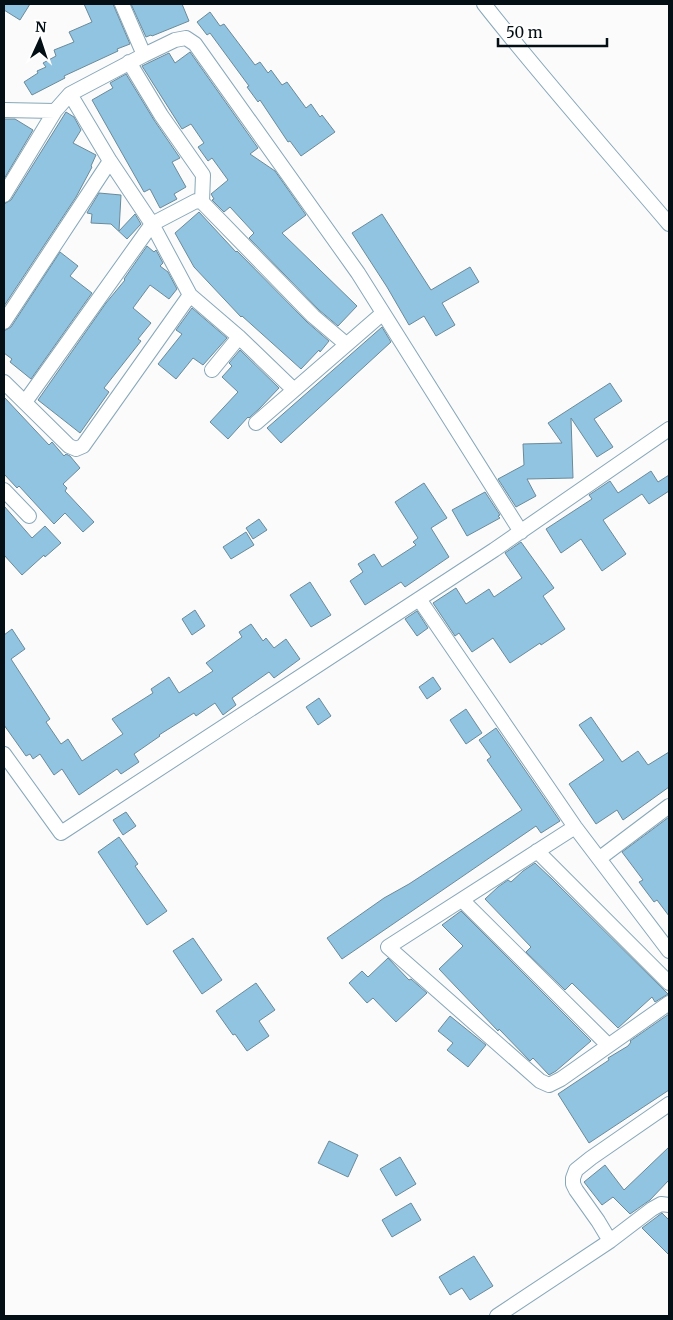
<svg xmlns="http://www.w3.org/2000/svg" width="673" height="1320" font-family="Merriweather,serif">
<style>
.building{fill:#91c4e0;stroke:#6a8a9b}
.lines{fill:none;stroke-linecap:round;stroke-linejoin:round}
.minor-casing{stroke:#87a7b9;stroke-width:16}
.minor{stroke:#fff;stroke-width:14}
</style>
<rect width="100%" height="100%" fill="#fbfbfb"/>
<!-- building -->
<path class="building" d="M 4,4 L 30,4 L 20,20 L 4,10 Z
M 84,4 L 113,4 L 130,44 L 117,49 L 118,51 L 64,76 L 65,78 L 32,95 L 24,82 L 38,73 L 37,71 L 46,67 L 43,63 L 56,56 L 54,50 L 74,42 L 69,32 L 92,22 Z
M 131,4 L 182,4 L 189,21 L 152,36 L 151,35 L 146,37 Z
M 210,12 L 220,26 L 224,24 L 255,65 L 260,62 L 268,73 L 271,70 L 282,85 L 287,82 L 306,108 L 311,104 L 320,117 L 322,115 L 335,132 L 301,156 L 290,141 L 288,142 L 260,100 L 258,102 L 247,87 L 249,86 L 210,33 L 207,35 L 197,22 Z
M 190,52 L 258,148 L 250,154 L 275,171 L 306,215 L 282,233 L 357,306 L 338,326 L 319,310 L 249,238 L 254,233 L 230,207 L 224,212 L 212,200 L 214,199 L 211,194 L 228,180 L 212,158 L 208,161 L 198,147 L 204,143 L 191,124 L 182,129 L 142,66 L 169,53 L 175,63 Z
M 126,74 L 154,120 L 180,158 L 172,162 L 186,187 L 174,194 L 177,199 L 160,208 L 150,189 L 144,192 L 92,100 L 113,88 L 110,83 Z
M 66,112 L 74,117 L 81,130 L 73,143 L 96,155 L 91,166 L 92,167 L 76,197 L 4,306 L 4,204 L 11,200 Z
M 4,119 L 15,119 L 33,130 L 4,179 Z
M 99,193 L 121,195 L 119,231 L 135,214 L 141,224 L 127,239 L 111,224 L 91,223 L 92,214 L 87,213 L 88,211 Z
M 199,212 L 236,252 L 237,251 L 307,322 L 329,341 L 320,352 L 319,350 L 301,369 L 242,316 L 241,317 L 194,267 L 175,233 Z
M 382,214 L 431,290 L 470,267 L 479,282 L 442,303 L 455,325 L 436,336 L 424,316 L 409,325 L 387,287 L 352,233 Z
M 147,246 L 154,252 L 156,250 L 163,263 L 160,266 L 168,272 L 177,289 L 169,299 L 150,285 L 133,308 L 151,323 L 138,339 L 141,341 L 104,388 L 109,392 L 80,433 L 38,400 L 106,303 L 125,280 L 124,279 Z
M 60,252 L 78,266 L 70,276 L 92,293 L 31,379 L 10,362 L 12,359 L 4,353 L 4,331 L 11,327 Z
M 192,308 L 227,338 L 203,365 L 193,358 L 176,379 L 158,364 L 182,334 L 176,330 Z
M 382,327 L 391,342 L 281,443 L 267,428 Z
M 240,350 L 279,388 L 260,408 L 249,418 L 248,417 L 228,439 L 210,422 L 238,392 L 222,377 L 232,366 L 229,363 Z
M 610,383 L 622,401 L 594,419 L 613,447 L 597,457 L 571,418 L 573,478 L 527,479 L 536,496 L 516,507 L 498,479 L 524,465 L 523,444 L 562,443 L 548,423 Z
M 4,397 L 49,445 L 52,442 L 64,456 L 66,454 L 70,456 L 80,468 L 63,484 L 67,488 L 65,491 L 94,522 L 83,532 L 65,513 L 54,524 L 19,486 L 17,488 L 4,474 Z
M 651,471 L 658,482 L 669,475 L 669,491 L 649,504 L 642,494 L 603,520 L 626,554 L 602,571 L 581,539 L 561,553 L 546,529 L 592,499 L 589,495 L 610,481 L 618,493 Z
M 424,483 L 447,518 L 431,528 L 449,557 L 405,587 L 401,582 L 365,605 L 350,581 L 363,572 L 358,564 L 374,554 L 382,567 L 416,545 L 413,542 L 418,538 L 395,502 Z
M 485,492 L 500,515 L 498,516 L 500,518 L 467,536 L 452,510 Z
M 4,506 L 32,538 L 45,526 L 61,543 L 45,557 L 44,555 L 22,575 L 4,555 Z
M 259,519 L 267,530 L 253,539 L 246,528 Z
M 246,532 L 254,545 L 231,559 L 223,547 Z
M 521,542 L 554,588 L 543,596 L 565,629 L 541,645 L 540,643 L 510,663 L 493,638 L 472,652 L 459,633 L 455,636 L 433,603 L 456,588 L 466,604 L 489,589 L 494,597 L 522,578 L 505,553 Z
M 310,582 L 331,615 L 311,627 L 290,595 Z
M 195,610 L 205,626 L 192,635 L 182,619 Z
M 417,611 L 428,628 L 417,636 L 405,619 Z
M 251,624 L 263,641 L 266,638 L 274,648 L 286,639 L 300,659 L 274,678 L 269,672 L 232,698 L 236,705 L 223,715 L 215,703 L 196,716 L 194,713 L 159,735 L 160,736 L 134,754 L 139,762 L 121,774 L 117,769 L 79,795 L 62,769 L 54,775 L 40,754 L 33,759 L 30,754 L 26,756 L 4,725 L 4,635 L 12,629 L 25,649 L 11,659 L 50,719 L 46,722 L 61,744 L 68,739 L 82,761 L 123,734 L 112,719 L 153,693 L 151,689 L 169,677 L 179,693 L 213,671 L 206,663 L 242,637 L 239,632 Z
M 433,677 L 441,689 L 427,699 L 419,687 Z
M 319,698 L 331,716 L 318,725 L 306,707 Z
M 466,709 L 482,733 L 466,744 L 450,720 Z
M 591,717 L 622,762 L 638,751 L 648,765 L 669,752 L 669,787 L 623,820 L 617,810 L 596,824 L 569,784 L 604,760 L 579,725 Z
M 496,728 L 560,821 L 541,833 L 536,826 L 342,959 L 327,938 L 384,898 L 409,884 L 522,810 L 487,760 L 491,757 L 479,740 Z
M 126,812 L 136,826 L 123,835 L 113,820 Z
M 669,817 L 669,916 L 657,900 L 654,902 L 639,882 L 643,880 L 622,852 Z
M 119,837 L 138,864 L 135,866 L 167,911 L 147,925 L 98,852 Z
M 535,863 L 552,879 L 668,994 L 655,1002 L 652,997 L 618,1028 L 572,983 L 565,990 L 526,952 L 531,947 L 485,899 L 498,887 L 508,880 L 511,882 L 523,871 Z
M 461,911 L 591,1041 L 556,1071 L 549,1075 L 533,1058 L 530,1061 L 499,1029 L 498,1031 L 439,969 L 463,946 L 442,925 Z
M 193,938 L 222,980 L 202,994 L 173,951 Z
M 388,958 L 409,980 L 411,979 L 427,993 L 396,1022 L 373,998 L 367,1003 L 349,983 L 362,971 L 368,977 Z
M 256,983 L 275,1010 L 259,1021 L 269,1036 L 247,1051 L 235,1034 L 233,1035 L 216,1011 Z
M 669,1014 L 669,1090 L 589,1143 L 558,1094 L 609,1060 L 608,1058 L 628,1046 L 631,1042 L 630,1041 Z
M 450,1016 L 486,1045 L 468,1067 L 447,1050 L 453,1043 L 438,1031 Z
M 329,1141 L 358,1155 L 348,1177 L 318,1163 Z
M 669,1147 L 669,1180 L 650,1200 L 630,1214 L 613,1197 L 602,1205 L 584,1182 L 605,1165 L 624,1190 Z
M 400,1157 L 416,1184 L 396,1196 L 380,1169 Z
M 411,1203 L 421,1220 L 392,1237 L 382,1220 Z
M 662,1213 L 669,1220 L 669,1255 L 642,1228 Z
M 474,1256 L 493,1286 L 470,1300 L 462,1288 L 450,1295 L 439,1277 Z"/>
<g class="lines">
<defs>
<path id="minor" d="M 122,4 L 144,55
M 484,4 C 543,79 607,151 669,224
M 129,62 L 161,115 L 203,175 L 202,202
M 4,110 L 55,111
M 4,195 L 55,111 L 70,94 L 144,55 L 175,40 L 186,38 L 195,44 L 358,273 L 521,532
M 190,295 L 239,337 L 294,390
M 4,322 L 110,161
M 212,370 L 239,337
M 4,382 L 69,446 L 76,449 L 83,446 L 190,295 L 152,224 L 110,161 L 70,94
M 25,402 L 152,224 L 196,201 L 202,202 L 313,316 L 346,344
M 256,423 L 383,313
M 4,490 L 29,516
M 419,599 L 575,827 L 669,951
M 4,754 L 61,833 L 494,550 L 669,429
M 575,827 L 388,947 L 540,1081 L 549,1085 L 561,1079 L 669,1003
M 537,851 L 669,983
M 600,858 L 669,806
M 462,900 L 608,1045
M 610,1241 L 652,1209 L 661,1204 L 669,1205
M 497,1316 L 610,1241 L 598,1221 L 576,1190 L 573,1184 L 573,1178 L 576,1170 L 591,1158 L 669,1104"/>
</defs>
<!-- minor casing -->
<use href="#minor" class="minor-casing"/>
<!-- minor -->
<use href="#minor" class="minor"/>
</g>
<!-- border -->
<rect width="673" height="1320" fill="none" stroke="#040f15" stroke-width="10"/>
<!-- north arrow -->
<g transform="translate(40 40) rotate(3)" stroke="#ffffff" stroke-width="4" paint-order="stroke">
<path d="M0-4L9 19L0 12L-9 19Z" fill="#040f15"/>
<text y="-8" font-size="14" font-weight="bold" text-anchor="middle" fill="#040f15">N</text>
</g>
<!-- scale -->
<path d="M498 38v8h109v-8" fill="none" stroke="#040f15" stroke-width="2.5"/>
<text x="506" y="38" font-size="15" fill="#040f15" stroke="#ffffff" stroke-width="4" paint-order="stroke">50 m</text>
</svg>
